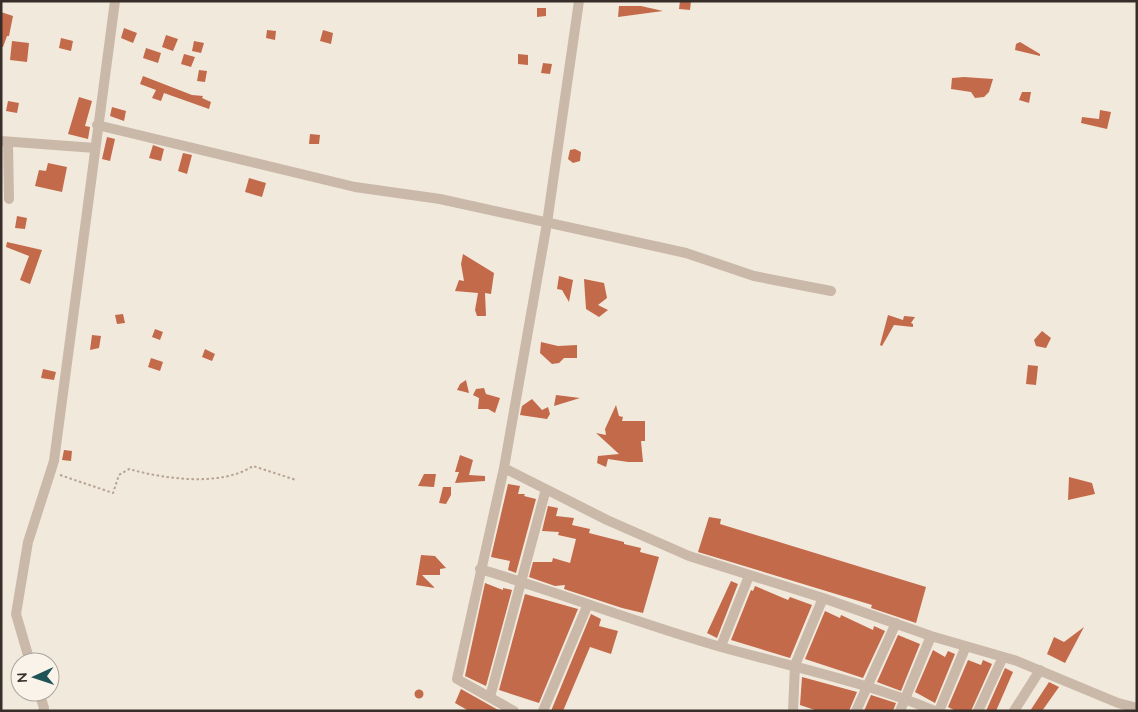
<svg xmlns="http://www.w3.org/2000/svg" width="1138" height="712" font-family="Quicksand,sans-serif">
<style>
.building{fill:#c36a4a}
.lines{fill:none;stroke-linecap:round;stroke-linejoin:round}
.path{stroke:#b6a393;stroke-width:2;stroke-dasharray:2.5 2.5;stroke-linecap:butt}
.minor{stroke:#cab9a9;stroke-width:10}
</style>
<rect width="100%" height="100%" fill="#f2e9dd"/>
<!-- building -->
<path class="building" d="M 680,1 L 691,1 L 690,10 L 679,9 Z
M 619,6 L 641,6 L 663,11 L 618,17 Z
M 537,8 L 546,8 L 546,16 L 537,17 Z
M 1,12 L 13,16 L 9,36 L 7,36 L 3,47 L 1,47 Z
M 124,28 L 137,33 L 133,43 L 121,38 Z
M 267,30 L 276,31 L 275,40 L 266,38 Z
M 323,30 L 333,33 L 331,44 L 320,41 Z
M 166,35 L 178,39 L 173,51 L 162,47 Z
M 61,38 L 73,41 L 71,51 L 59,48 Z
M 12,41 L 29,43 L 27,62 L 10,60 Z
M 194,41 L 204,43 L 201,53 L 192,51 Z
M 1020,42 L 1040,54 L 1040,56 L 1015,50 L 1016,44 Z
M 146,48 L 161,53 L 158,63 L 143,58 Z
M 184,54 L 195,57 L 191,67 L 181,64 Z
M 518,54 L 528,55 L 528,65 L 518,64 Z
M 543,63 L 552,64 L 550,74 L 541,73 Z
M 199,70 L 207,71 L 205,82 L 197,81 Z
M 143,76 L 192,95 L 203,96 L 202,98 L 211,102 L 209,109 L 164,93 L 161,101 L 152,98 L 156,90 L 140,84 Z
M 964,77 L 993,79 L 989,92 L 984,97 L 975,98 L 971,92 L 951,89 L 952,78 Z
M 1022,92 L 1031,92 L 1029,103 L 1019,100 Z
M 79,97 L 92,101 L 85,126 L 90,127 L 88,139 L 68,134 Z
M 8,101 L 19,103 L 17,113 L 6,111 Z
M 112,107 L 126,111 L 124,121 L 110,116 Z
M 1100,110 L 1111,112 L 1107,129 L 1081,123 L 1082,117 L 1099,119 Z
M 310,134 L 320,135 L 319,144 L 309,144 Z
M 107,137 L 115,139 L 110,161 L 102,159 Z
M 153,145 L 164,149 L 161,161 L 149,158 Z
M 575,149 L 581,152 L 580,161 L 573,163 L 568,159 L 570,150 Z
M 183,153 L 192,155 L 187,174 L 178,171 Z
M 48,163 L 67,167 L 62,192 L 35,186 L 39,170 L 46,171 Z
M 249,178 L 266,183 L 262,197 L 245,192 Z
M 17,216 L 27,218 L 25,229 L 15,228 Z
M 7,242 L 42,250 L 30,284 L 20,280 L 29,256 L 6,247 Z
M 463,254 L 494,273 L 491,294 L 485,293 L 486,316 L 477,316 L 475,310 L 478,293 L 455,291 L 459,280 L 464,281 L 461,264 Z
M 559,276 L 573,280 L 569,302 L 562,290 L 557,289 Z
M 584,279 L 604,283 L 607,298 L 598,305 L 608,310 L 599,317 L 586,309 Z
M 123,314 L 125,323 L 117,324 L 115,315 Z
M 888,315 L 903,320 L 904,316 L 915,317 L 911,323 L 913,324 L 913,327 L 894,325 L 882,346 L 880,345 Z
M 155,329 L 163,332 L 160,340 L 152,337 Z
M 1042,331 L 1051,338 L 1046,348 L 1036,346 L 1034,340 Z
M 92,335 L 101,336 L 99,348 L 90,350 Z
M 541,342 L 558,346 L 577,345 L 577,358 L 564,358 L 559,363 L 552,364 L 540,353 Z
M 205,349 L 215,354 L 212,361 L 202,357 Z
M 151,358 L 163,362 L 160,371 L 148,367 Z
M 1028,365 L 1038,366 L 1036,385 L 1026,384 Z
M 43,369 L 56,372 L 54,380 L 41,378 Z
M 466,380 L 469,393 L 457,390 L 460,384 Z
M 484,388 L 486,394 L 500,398 L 495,413 L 488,409 L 478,409 L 479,398 L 473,395 L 476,389 Z
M 556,395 L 580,398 L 554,406 Z
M 532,399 L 542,410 L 548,407 L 550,414 L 547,419 L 520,415 L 522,406 Z
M 616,405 L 619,416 L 623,417 L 622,421 L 645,421 L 645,441 L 641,441 L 643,462 L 628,462 L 608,459 L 606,467 L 597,463 L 598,456 L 619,454 L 596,433 L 606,435 L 605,429 Z
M 64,450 L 72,451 L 71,461 L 62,460 Z
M 460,455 L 473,460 L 469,475 L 485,476 L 485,481 L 455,483 L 459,472 L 455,472 Z
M 424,474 L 436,474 L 434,487 L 418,486 Z
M 1069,477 L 1092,483 L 1095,494 L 1068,500 Z
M 508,484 L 520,486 L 518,494 L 525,494 L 524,496 L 536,499 L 516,573 L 508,570 L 510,561 L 491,557 Z
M 443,487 L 451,487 L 451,495 L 446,504 L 439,503 Z
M 548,506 L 558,508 L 556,516 L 574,518 L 572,525 L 590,529 L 589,533 L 624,542 L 624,544 L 641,548 L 640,552 L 659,557 L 643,613 L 622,608 L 564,589 L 565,585 L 555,586 L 529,577 L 533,562 L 552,562 L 553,558 L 570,563 L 576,539 L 558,535 L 559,532 L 542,531 Z
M 709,517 L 721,519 L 720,524 L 926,587 L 916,623 L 871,608 L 872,605 L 698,552 Z
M 421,555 L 435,556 L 446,568 L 440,569 L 440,575 L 422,575 L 435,588 L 416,585 Z
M 731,581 L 738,584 L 717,638 L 707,633 Z
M 485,583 L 503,590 L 503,588 L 512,590 L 486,686 L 465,676 Z
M 755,586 L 788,600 L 790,597 L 812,605 L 790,658 L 731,640 L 751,590 L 753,591 Z
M 525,594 L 578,609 L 539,703 L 499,690 Z
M 825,611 L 840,618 L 841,615 L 873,630 L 874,626 L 885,631 L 863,678 L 805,659 Z
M 591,614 L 601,619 L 599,626 L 618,631 L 611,654 L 590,647 L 563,711 L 551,711 Z
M 1084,627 L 1065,663 L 1047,654 L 1054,637 L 1064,642 Z
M 898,635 L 920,644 L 901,691 L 877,682 Z
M 933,650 L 945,657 L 948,651 L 955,654 L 935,703 L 915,692 Z
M 968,660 L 981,665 L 983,660 L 992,664 L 971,711 L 956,711 L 948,707 Z
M 1005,668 L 1013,672 L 996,711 L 986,711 Z
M 802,677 L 857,692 L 849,711 L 818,711 L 800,705 Z
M 1049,682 L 1059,687 L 1042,711 L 1030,711 Z
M 461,689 L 500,711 L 469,711 L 455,703 Z
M414.5 694a4.5 4.5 0 1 1 9 0a4.5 4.5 0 1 1-9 0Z
M 871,695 L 896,703 L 893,711 L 864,711 Z"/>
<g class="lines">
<!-- path -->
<path class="path" d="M 60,475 L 113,493 L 119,475 L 129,469 C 164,479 221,487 253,466 L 296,480"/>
<!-- minor -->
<path class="minor" d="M 97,125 L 355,187 L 440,199 L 686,253 L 754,276 L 831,291
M 1,141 L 95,148
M 8,142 L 9,199
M 504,468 L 607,520 L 689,556 L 823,598 L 931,636 L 1017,661 L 1118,703 L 1137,708
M 480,569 C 561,593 640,624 721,647 C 793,667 866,682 935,711
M 721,646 L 749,576
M 30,662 L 16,614 L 28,542 L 54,461 L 115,1
M 39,692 L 44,708 L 43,711
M 490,697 L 546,489
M 514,711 L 457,679 L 504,468 L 547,223 L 579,1
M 543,711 L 588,604
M 793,711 L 795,665 L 823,598
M 856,711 L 896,623
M 900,711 L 931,636
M 939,711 L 966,646
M 978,711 L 1003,657
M 1014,711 L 1040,670"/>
</g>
<!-- border -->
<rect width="1138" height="712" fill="none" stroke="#372e29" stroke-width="5"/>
<!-- north arrow -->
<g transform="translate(35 677) rotate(267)"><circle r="24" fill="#f9f3ea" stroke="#aba49d"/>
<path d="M0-4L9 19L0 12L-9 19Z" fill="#1f5358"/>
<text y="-8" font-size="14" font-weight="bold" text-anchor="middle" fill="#372e29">N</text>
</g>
</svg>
